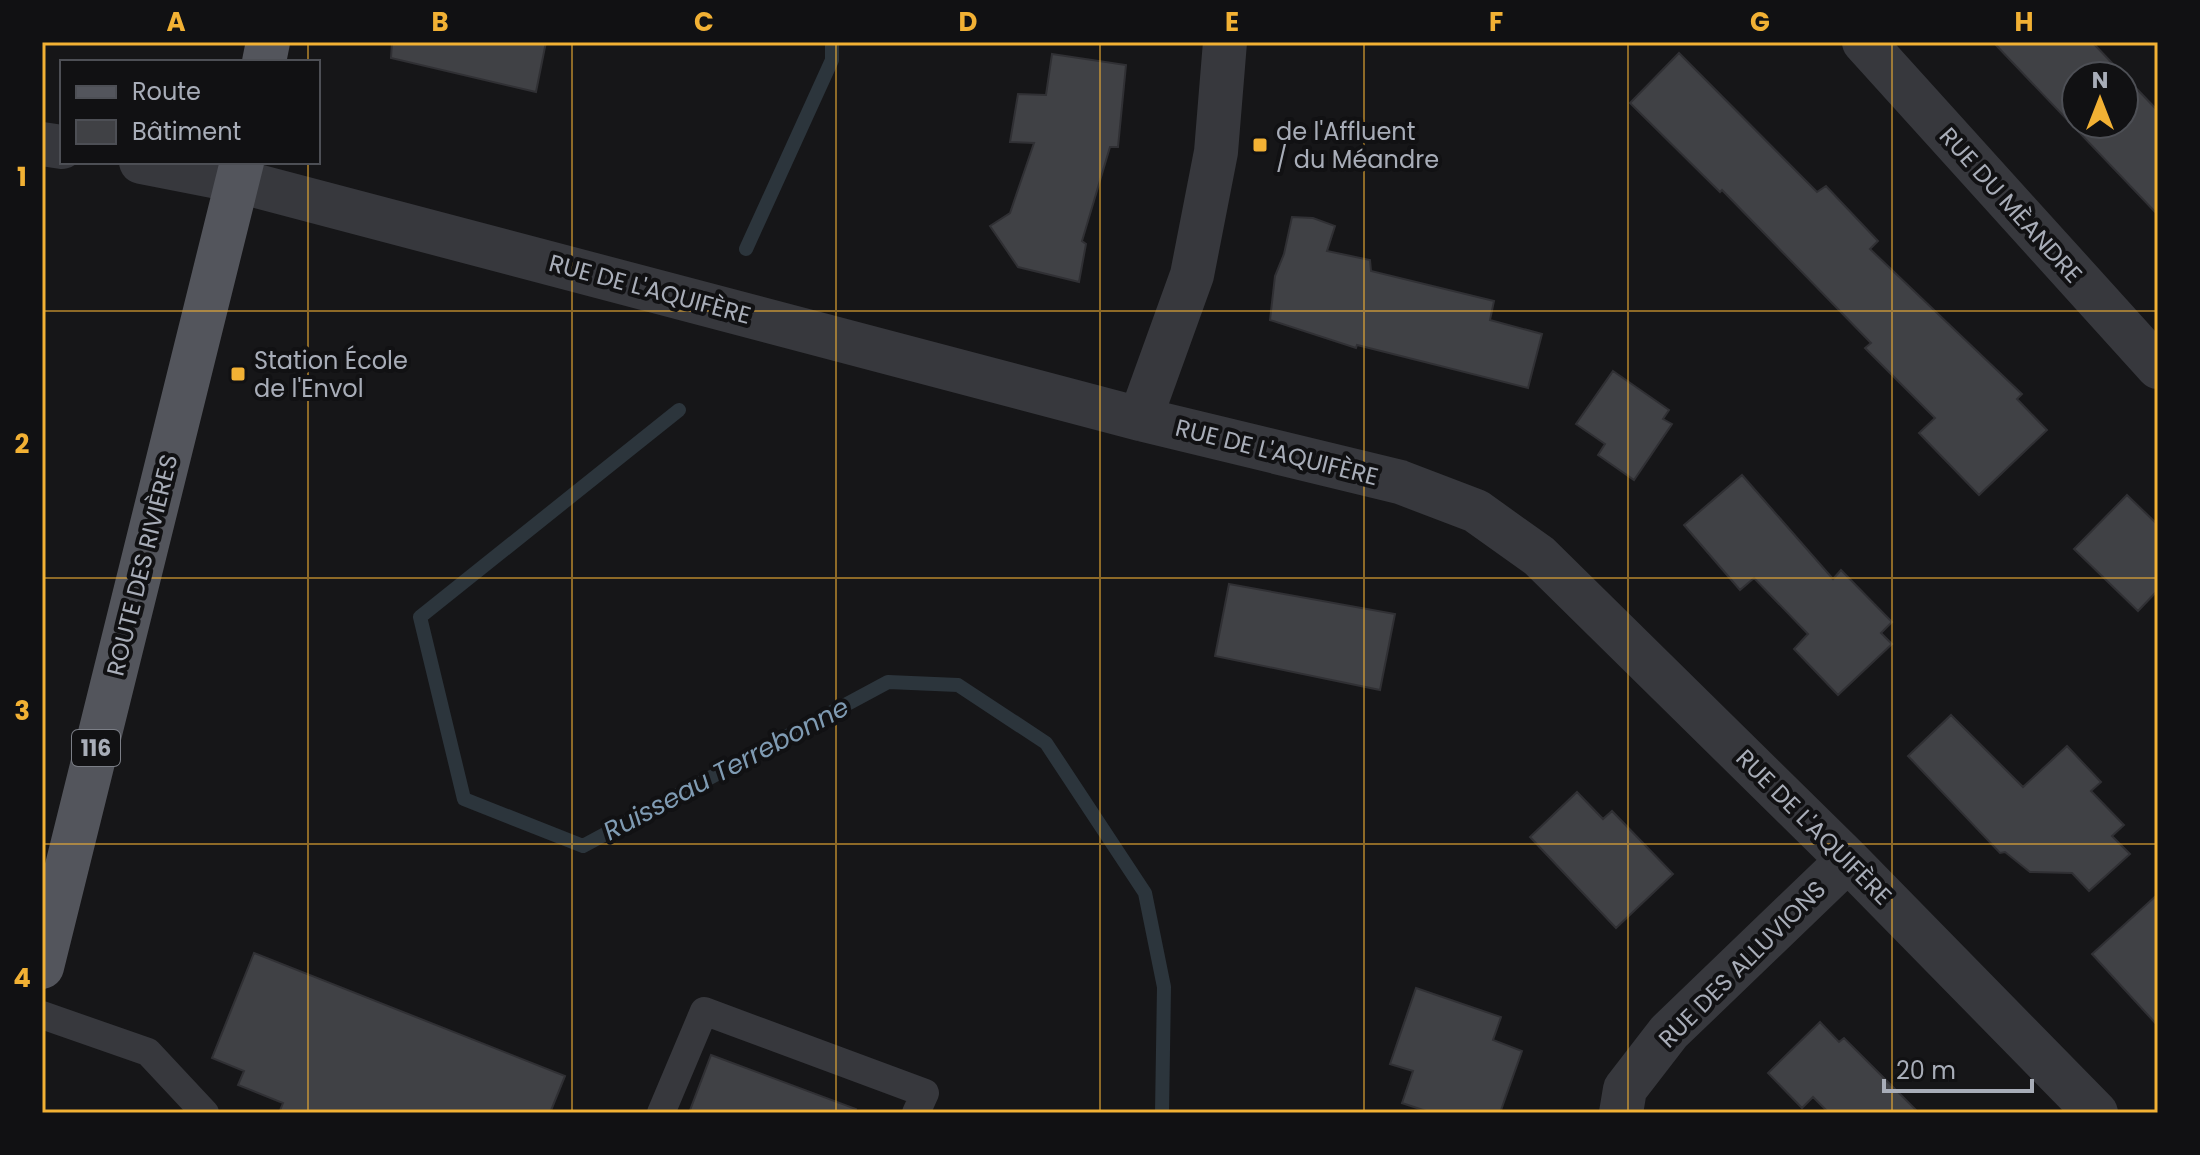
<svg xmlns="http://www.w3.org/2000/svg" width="2200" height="1155" font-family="Poppins,sans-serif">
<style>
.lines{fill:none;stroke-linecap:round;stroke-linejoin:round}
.stream{stroke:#2c353c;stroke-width:14}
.building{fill:#404145;stroke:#303034;stroke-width:2;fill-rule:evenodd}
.service{stroke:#37383d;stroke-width:28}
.minor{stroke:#37383d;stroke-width:44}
.primary{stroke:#53555c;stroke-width:44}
.grid{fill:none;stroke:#f2b134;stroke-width:2;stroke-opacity:0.55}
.poi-dot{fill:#f2b134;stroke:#111113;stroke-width:3}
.labels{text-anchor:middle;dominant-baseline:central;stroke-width:8;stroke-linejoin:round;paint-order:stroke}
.shield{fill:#111113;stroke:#7b7e86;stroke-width:2}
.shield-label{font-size:22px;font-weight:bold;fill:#a8adb8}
.poi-label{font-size:24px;fill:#a8adb8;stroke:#111113;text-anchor:start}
.street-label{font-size:24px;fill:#a8adb8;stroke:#111113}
.water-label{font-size:26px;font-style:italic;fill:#7f9bb3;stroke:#111113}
.neatline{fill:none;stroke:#f2b134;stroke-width:3}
.grid-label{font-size:26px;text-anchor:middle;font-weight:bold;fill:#f2b134}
</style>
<rect width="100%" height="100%" fill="#161618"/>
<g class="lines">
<!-- stream -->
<path class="stream" d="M 746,249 L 832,60 L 832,42
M 679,410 L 420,617 L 464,799 L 583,846 L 888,682 L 958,685 L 1046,743 L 1145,893 L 1164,987 L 1162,1113"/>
</g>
<!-- building -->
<path class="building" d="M 392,42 L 546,42 L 536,92 L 391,58 Z
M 1993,42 L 2092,42 L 2158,111 L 2158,215 ZM 2076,76 L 2124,76 L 2124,124 L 2076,124 Z
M 1679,53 L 1817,192 L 1826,186 L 1878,241 L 1870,249 L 2022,394 L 2017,399 L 2047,430 L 1979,495 L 1919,433 L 1935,418 L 1865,348 L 1871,343 L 1722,190 L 1720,192 L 1630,103 Z
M 1052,54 L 1126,65 L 1118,147 L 1110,147 L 1082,241 L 1086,244 L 1079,282 L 1018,267 L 990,226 L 1010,213 L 1034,143 L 1010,142 L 1018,94 L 1046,95 Z
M 1292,217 L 1313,218 L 1335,226 L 1327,251 L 1370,260 L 1371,271 L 1494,301 L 1490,320 L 1542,334 L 1528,388 L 1357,345 L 1356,348 L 1270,320 L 1275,276 L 1284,254 Z
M 1613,371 L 1669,410 L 1663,419 L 1672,424 L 1634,480 L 1598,455 L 1605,444 L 1576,424 Z
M 1742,475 L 1833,579 L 1841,570 L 1892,622 L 1881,633 L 1892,644 L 1838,695 L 1794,649 L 1808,634 L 1754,578 L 1740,590 L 1684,525 Z
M 2127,495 L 2158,525 L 2158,590 L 2138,611 L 2074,549 Z
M 1229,584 L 1395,614 L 1380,690 L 1215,656 Z
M 1951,715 L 2023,787 L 2067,746 L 2101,782 L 2091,791 L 2124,825 L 2112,836 L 2130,854 L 2089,891 L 2072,873 L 2030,872 L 2005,852 L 2000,853 L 1908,756 Z
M 1577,792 L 1603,819 L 1612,811 L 1673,874 L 1616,928 L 1530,837 Z
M 2158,894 L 2158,1026 L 2092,954 Z
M 254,953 L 565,1076 L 550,1113 L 279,1113 L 283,1103 L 238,1085 L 244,1071 L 212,1058 Z
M 1416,988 L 1501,1017 L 1493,1040 L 1522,1051 L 1500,1113 L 1432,1113 L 1402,1103 L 1413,1071 L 1390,1064 Z
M 1820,1022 L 1839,1042 L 1844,1038 L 1919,1113 L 1829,1113 L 1813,1097 L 1802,1108 L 1768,1073 Z
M 711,1055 L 856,1109 L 855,1113 L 689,1113 Z"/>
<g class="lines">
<!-- service -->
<path class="service" d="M 42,1015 L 148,1052 L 205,1113
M 661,1113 L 704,1011 L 925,1093 L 916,1113"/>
<!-- minor -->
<path class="minor" d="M 1864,42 L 2158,367
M 42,144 L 62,147
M 141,162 L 238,181 L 1140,419 L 1400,482 L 1476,511 L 1539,556 L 1848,860 L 2096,1113
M 1140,419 L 1192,275 L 1216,152 L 1225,42
M 1621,1113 L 1625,1089 L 1669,1032 L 1848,860"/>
<!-- primary -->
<path class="primary" d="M 264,62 L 268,42
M 42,967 L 242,162"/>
</g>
<!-- grid -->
<path class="grid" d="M 308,42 L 308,62M 572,42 L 572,1113M 836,42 L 836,1113M 1100,42 L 1100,1113M 1364,42 L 1364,1113M 1628,42 L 1628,1113M 1892,42 L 1892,1113M 308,162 L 308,1113M 42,311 L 2158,311M 42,578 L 2158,578M 42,844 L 2158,844"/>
<!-- markers -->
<g class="poi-dot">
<rect x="1252" y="137" width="16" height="16" rx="4"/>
<rect x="230" y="366" width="16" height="16" rx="4"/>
</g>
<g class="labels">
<!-- shield labels -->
<rect class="shield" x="72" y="730" width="48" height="36" rx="6"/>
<g class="shield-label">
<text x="96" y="748">116</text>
</g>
<!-- poi labels -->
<g class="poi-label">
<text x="1276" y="131">de l'Affluent<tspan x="1276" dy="28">/ du Méandre</tspan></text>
<text x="254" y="360">Station École<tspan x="254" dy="28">de l'Envol</tspan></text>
</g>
<!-- street labels -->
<g class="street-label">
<text transform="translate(2011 205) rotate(48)">RUE DU MÈANDRE</text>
<text transform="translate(650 289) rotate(15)">RUE DE L'AQUIFÈRE</text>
<text transform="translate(1277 452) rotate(14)">RUE DE L'AQUIFÈRE</text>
<text transform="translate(142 565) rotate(-76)">ROUTE DES RIVIÈRES</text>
<text transform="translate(1814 827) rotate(45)">RUE DE L'AQUIFÈRE</text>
<text transform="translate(1742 964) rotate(-45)">RUE DES ALLUVIONS</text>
</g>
<!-- water labels -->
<g class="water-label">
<text transform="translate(726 769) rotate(-28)">Ruisseau Terrebonne</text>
</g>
</g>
<!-- border -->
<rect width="2200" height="1155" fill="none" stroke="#111113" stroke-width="88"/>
<!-- legend -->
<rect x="60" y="60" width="260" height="104" fill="#111113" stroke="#4d4f55" stroke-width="2"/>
<rect x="76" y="86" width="40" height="12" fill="#53555c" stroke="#4d4f55" stroke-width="2"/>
<text x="132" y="100" font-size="24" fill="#a8adb8">Route</text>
<rect x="76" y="120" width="40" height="24" fill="#404145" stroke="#4d4f55" stroke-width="2"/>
<text x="132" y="140" font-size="24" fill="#a8adb8">Bâtiment</text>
<!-- north arrow -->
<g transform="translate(2100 100)"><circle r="38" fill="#111113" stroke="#4d4f55" stroke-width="2"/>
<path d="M0-6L14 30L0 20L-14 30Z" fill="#f2b134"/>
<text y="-12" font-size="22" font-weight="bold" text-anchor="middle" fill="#a8adb8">N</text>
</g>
<!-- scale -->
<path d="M1884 1079v12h148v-12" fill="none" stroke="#a8adb8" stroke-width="4"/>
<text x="1896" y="1079" font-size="24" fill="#a8adb8" stroke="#111113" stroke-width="6" paint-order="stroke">20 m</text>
<rect x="44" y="44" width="2112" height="1067" class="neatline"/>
<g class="grid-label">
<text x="176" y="31">A</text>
<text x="440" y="31">B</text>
<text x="704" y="31">C</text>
<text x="968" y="31">D</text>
<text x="1232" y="31">E</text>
<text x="1496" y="31">F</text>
<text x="1760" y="31">G</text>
<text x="2024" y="31">H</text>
<text x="22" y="186">1</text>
<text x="22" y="453">2</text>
<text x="22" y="720">3</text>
<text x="22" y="987">4</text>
</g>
</svg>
